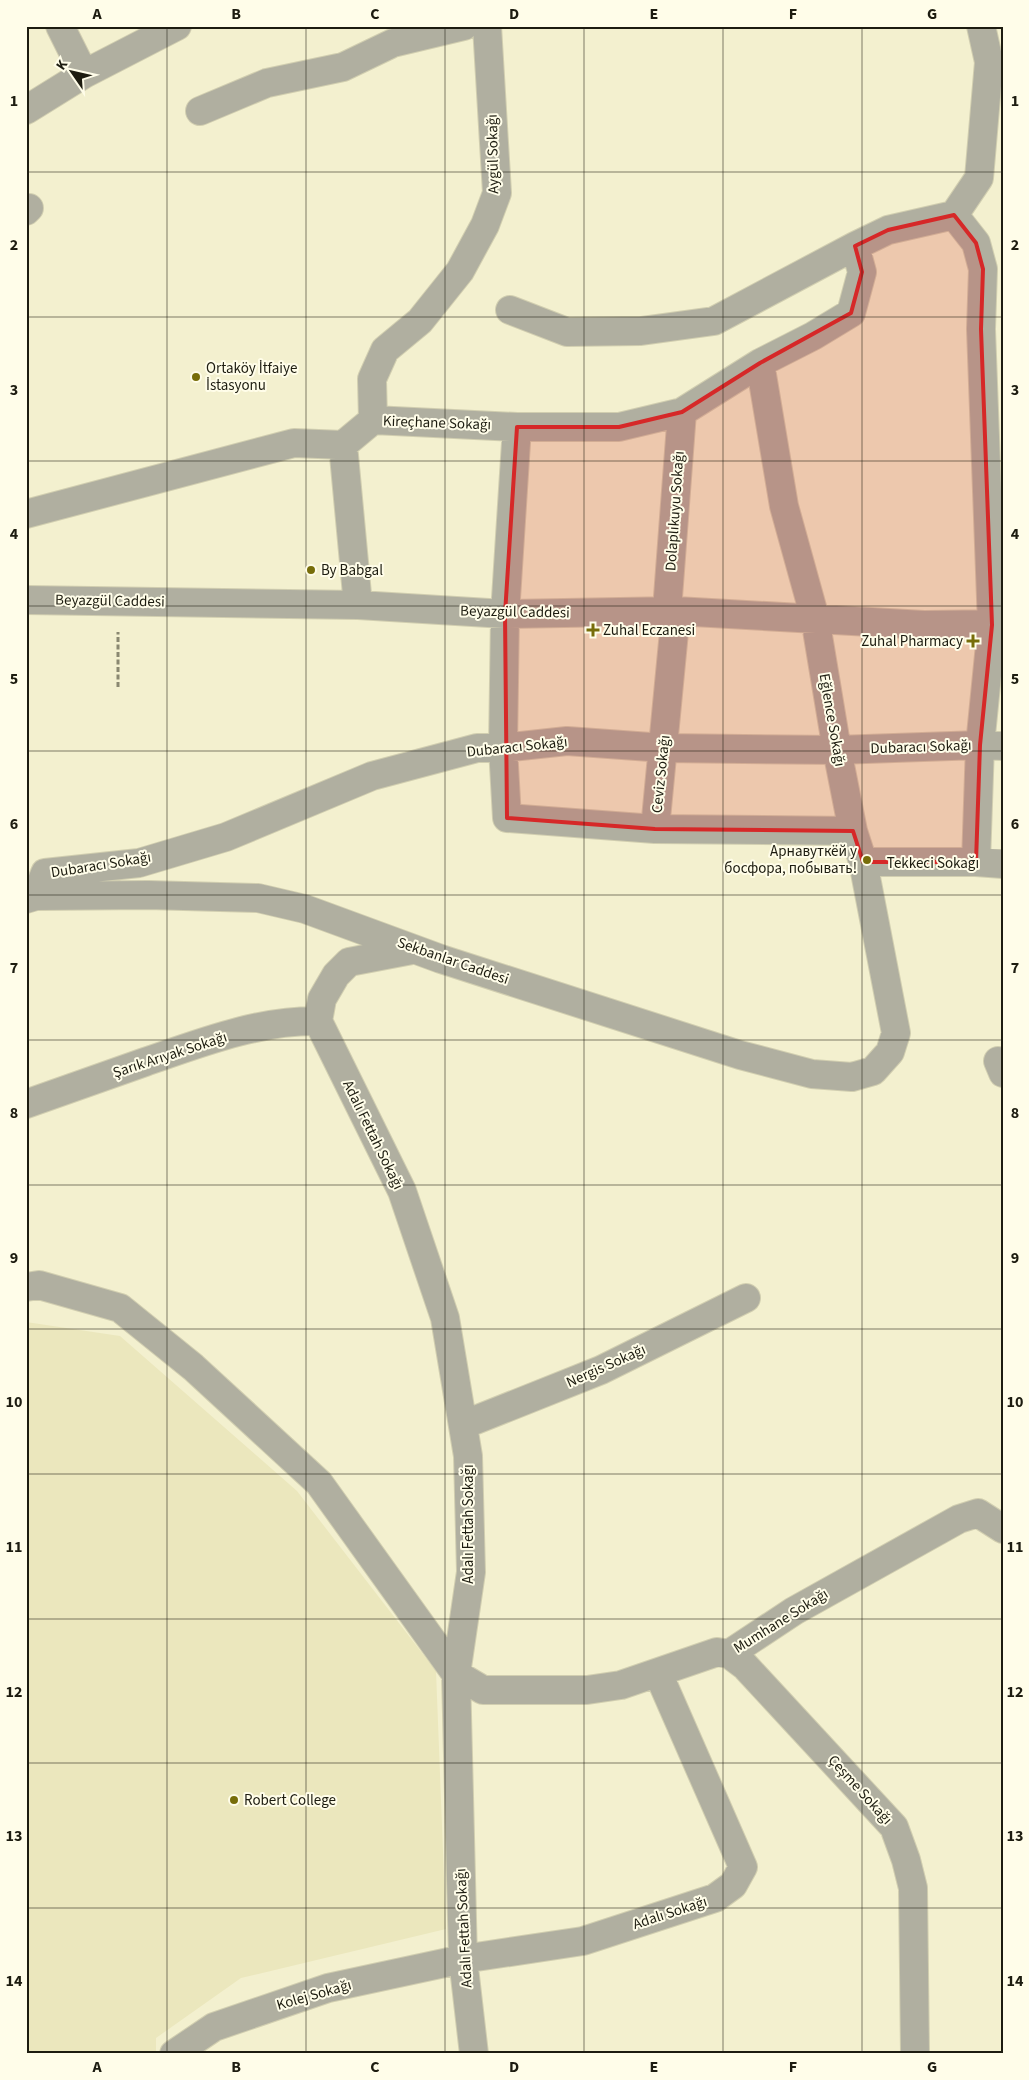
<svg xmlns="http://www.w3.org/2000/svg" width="1029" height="2080" font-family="'Source Sans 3',sans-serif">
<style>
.built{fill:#ebe7bd}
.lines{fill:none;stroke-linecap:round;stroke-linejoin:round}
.minor-casing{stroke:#d1ceb0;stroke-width:30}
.path{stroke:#8a8871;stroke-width:3;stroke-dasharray:5 2.5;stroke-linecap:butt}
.minor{stroke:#b0afa0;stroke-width:28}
.marked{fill:#d62828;fill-opacity:0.2;stroke:#d62828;stroke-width:4;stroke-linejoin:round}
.grid{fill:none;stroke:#1d1c10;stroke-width:1;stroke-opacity:0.55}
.poi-dot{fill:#776d09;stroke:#fffde9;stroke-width:2}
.labels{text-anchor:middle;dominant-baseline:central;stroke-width:4;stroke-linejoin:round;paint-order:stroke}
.street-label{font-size:15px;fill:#1d1c10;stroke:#fffde9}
.poi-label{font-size:15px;fill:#1d1c10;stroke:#fffde9;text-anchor:start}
.neatline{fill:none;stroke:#1d1c10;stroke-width:2}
.grid-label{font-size:16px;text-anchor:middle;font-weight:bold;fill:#1d1c10}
</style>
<rect width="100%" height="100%" fill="#f3f0cf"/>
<!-- built -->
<path class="built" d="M 26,1322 L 120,1336 L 297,1491 L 436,1671 L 446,1929 L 241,1978 L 156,2038 L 156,2054 L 26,2054 Z"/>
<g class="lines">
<defs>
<path id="minor" d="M 60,26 L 84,74
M 26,110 L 84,74 L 177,26
M 200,111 L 267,83 L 343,67 L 393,43 L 464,26
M 26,211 L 29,208
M 954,215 L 976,243 L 983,269 L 981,329 L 992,625 L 980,745 L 976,862
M 510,310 L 567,332 L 641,331 L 714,321 L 855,246
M 373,420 L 372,379 L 385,350 L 420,321 L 460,271 L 485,225 L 497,193 L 487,26
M 517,427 L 505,614 L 503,748 L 507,818 L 655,829
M 343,445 L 358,605
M 26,514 L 294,443 L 343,445 L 373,420 L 517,427 L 619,427 L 682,412 L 760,363 L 813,336 L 851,313 L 862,272 L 855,246 L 888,230 L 954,215 L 979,178 L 989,62 L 981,26
M 26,600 L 358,605 L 505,614 L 676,611 L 924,625 L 1003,624
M 667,610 L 682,412
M 676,611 L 655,829 L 853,831
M 863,862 L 976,862 L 1003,864
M 36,896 L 45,873 L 139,863 L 226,837 L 372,776 L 477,748 L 503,748 L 567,741 L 664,748 L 837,750 L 980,745 L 1003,746
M 26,899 L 36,896 L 148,895 L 258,898 L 305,909 L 441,959 L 740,1055 L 812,1074 L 852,1077 L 873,1071 L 890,1052 L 896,1033 L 863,862 L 853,831 L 837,750 L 815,618 L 784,506 L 760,363
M 318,1021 L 402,1191 L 445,1318 L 468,1456 L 471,1572 L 456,1674 L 463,1959 L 474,2054
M 318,1021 L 322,999 L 336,975 L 349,962 L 412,950
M 998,1061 L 1003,1073
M 26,1104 C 66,1090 105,1076 145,1062 C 200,1043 259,1020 318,1021
M 26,1287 L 39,1285 L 120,1308 L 193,1367 L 319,1483 L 456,1674 L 483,1690 L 587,1690 L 621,1685 L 717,1652 L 729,1654 L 794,1611 L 959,1519 L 978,1513 L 1003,1529
M 463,1425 L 601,1370 L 746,1298
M 729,1654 L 745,1666 L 894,1827 L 906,1860 L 913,1888 L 915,2054
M 174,2054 L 214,2027 L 328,1988 L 463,1959 L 583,1941 L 715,1898 L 733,1885 L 743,1867 L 658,1673"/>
</defs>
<!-- minor casing -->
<use href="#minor" class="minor-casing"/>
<!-- path -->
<path class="path" d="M 118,687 L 118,632"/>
<!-- minor -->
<use href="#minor" class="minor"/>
</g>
<!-- marked area -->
<path class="marked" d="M 954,215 L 976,243 L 983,269 L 981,329 L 992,625 L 980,745 L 976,862 L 863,862 L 853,831 L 655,829 L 507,818 L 505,614 L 517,427 L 619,427 L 682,412 L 760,363 L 851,313 L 862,272 L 855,246 L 888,230 Z"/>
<!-- grid -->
<path class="grid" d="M 167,26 L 167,2054M 306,26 L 306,2054M 445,26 L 445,2054M 584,26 L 584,2054M 723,26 L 723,2054M 862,26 L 862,2054M 26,172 L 1003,172M 26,317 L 1003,317M 26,461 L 1003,461M 26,606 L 1003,606M 26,751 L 1003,751M 26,895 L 1003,895M 26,1040 L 1003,1040M 26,1185 L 1003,1185M 26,1329 L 1003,1329M 26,1474 L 1003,1474M 26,1619 L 1003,1619M 26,1763 L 1003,1763M 26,1908 L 1003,1908"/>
<!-- markers -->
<g class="poi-dot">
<circle cx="196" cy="377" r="5"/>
<circle cx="311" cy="570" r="5"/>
<path d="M590.5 622.5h5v5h5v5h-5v5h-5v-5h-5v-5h5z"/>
<path d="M970.5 633.5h5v5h5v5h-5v5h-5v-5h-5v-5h5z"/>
<circle cx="867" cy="860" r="5"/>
<circle cx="234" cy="1800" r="5"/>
</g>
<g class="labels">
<!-- street labels -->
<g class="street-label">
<text transform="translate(493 154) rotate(-91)">Aygül Sokağı</text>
<text transform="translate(437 423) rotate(2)">Kireçhane Sokağı</text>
<text transform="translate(675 511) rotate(-86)">Dolaplıkuyu Sokağı</text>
<text transform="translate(110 601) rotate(1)">Beyazgül Caddesi</text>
<text transform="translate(515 612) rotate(1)">Beyazgül Caddesi</text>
<text transform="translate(832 720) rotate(80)">Eğlence Sokağı</text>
<text transform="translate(517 747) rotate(-6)">Dubaracı Sokağı</text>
<text transform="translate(921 747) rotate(-2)">Dubaracı Sokağı</text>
<text transform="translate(661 774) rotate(-84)">Ceviz Sokağı</text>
<text x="933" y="863">Tekkeci Sokağı</text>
<text transform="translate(101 865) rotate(-9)">Dubaracı Sokağı</text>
<text transform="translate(453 961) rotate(19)">Sekbanlar Caddesi</text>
<text transform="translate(170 1055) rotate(-18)">Şarık Arıyak Sokağı</text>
<text transform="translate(373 1135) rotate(64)">Adalı Fettah Sokağı</text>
<text transform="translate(606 1366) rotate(-24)">Nergis Sokağı</text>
<text transform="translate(468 1524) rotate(-90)">Adalı Fettah Sokağı</text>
<text transform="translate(781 1621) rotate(-32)">Mumhane Sokağı</text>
<text transform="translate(860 1790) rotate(48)">Çeşme Sokağı</text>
<text transform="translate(670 1913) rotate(-18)">Adalı Sokağı</text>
<text transform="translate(464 1928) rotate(-93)">Adalı Fettah Sokağı</text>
<text transform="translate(314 1995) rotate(-16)">Kolej Sokağı</text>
</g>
<!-- poi labels -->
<g class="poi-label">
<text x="206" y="368">Ortaköy İtfaiye<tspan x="206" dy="17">İstasyonu</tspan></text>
<text x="321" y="570">By Babgal</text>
<text x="603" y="630">Zuhal Eczanesi</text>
<text x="963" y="641" text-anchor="end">Zuhal Pharmacy</text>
<text x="857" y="851" text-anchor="end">Арнавуткёй у<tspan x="857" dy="17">босфора, побывать!</tspan></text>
<text x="244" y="1800">Robert College</text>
</g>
</g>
<!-- border -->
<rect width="1029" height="2080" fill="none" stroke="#fffde9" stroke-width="55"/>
<!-- north arrow -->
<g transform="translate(72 72) rotate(304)" stroke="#fffde9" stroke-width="4" paint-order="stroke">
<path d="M0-4L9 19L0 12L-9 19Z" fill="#1d1c10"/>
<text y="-8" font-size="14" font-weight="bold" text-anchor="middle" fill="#1d1c10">K</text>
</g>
<rect x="28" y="28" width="974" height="2024" class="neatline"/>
<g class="grid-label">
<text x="97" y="19">A</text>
<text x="236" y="19">B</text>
<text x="375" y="19">C</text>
<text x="514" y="19">D</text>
<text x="654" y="19">E</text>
<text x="793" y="19">F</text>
<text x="932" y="19">G</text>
<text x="14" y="106">1</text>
<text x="1015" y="106">1</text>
<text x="14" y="250">2</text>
<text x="1015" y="250">2</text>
<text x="14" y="395">3</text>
<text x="1015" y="395">3</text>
<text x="14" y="539">4</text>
<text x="1015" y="539">4</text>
<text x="14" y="684">5</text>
<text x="1015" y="684">5</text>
<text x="14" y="829">6</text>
<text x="1015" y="829">6</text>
<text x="14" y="973">7</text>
<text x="1015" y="973">7</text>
<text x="14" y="1118">8</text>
<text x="1015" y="1118">8</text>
<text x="14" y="1263">9</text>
<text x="1015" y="1263">9</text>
<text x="14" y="1407">10</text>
<text x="1015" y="1407">10</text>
<text x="14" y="1552">11</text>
<text x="1015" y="1552">11</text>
<text x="14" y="1697">12</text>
<text x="1015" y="1697">12</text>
<text x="14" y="1841">13</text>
<text x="1015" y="1841">13</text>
<text x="14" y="1986">14</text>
<text x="1015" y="1986">14</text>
<text x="97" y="2072">A</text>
<text x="236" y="2072">B</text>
<text x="375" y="2072">C</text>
<text x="514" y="2072">D</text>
<text x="654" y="2072">E</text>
<text x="793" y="2072">F</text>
<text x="932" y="2072">G</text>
</g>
</svg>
